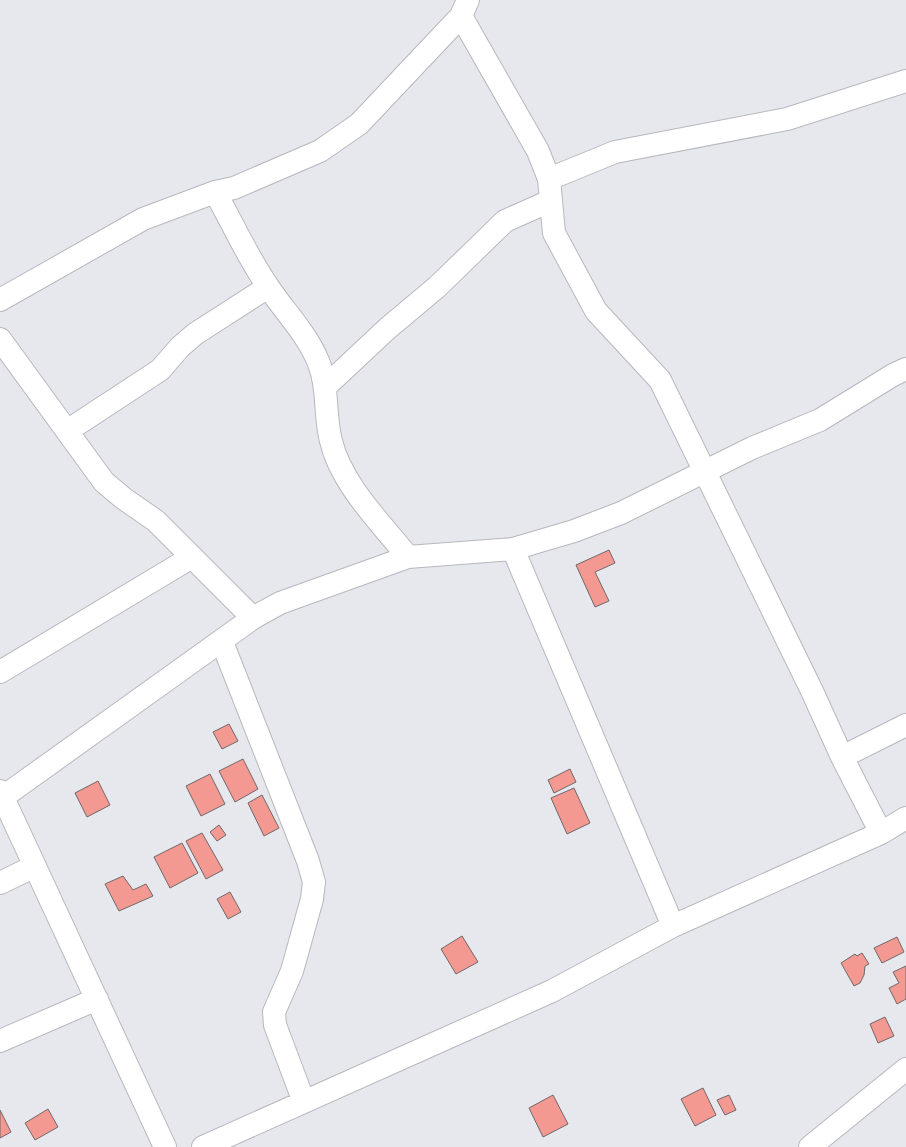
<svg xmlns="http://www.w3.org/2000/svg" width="906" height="1147" font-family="Helvetica,sans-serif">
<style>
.building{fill:#f49991;stroke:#6f6867}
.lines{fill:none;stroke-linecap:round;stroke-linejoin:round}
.minor-casing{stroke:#b7b7be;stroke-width:24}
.minor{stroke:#fff;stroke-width:22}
</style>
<rect width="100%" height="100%" fill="#e7e7ee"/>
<!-- building -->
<path class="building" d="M 609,550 L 615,563 L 595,572 L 609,601 L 595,607 L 576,565 Z
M 229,724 L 238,741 L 222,749 L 213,732 Z
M 243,759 L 258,789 L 235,802 L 219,771 Z
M 570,769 L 576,782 L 554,793 L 548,780 Z
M 210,774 L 225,804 L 201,816 L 186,786 Z
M 98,781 L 110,805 L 87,817 L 75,793 Z
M 574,788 L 590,823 L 567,834 L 551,798 Z
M 262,795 L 279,828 L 264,836 L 248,803 Z
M 219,825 L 226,835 L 217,841 L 210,832 Z
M 202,833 L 223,870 L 206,879 L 186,841 Z
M 182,843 L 198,873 L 170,888 L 154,857 Z
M 123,876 L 133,890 L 146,884 L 153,896 L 119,911 L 105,884 Z
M 230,892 L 241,912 L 228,919 L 217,899 Z
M 462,936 L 478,962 L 456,974 L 441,949 Z
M 897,937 L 904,952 L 882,963 L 874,948 Z
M 862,953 L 869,964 L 865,966 L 864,975 L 860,983 L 854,986 L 841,963 L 855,954 L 857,956 Z
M 906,966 L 906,999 L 897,1004 L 889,988 L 899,983 L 893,972 Z
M 885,1017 L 894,1036 L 878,1043 L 870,1024 Z
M 703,1088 L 716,1115 L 695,1126 L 681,1099 Z
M 553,1095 L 568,1124 L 543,1137 L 529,1108 Z
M 729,1095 L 736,1110 L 725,1115 L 717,1100 Z
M 48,1109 L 58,1127 L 35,1140 L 25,1123 Z
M 0,1110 L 11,1132 L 0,1138 Z"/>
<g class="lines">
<defs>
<path id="minor" d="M 461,16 L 538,151 L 549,179 L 554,233 L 596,311 L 660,380 L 812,691 L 842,757 L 881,833
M 549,179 L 615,152 L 787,119 L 906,81
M 215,192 C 233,224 248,258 269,288 C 285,312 307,334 318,361 C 329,387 324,415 331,441 C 341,484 381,523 408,557
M 0,300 L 143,219 L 215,192 L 234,188 L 320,151 L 359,124 L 461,16 L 468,0
M 0,339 L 104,482 L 123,498 L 156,521 L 253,618
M 325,387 L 388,328 L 437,287 L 505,221 L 550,201
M 67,431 L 160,370 L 180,347 L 195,334 L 268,287
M 513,549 L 673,926
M 222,642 L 308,861 L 314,882 L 312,899 L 292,971 L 274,1012 L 275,1025 L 304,1102
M 0,672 L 192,557
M 842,757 L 906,725
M 0,791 L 165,1147
M 3,797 L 253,618 L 280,603 L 408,557 L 513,549 L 574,531 L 621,513 L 752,448 L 820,420 L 893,375 L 906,369
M 0,883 L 35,866
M 0,1041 L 97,999
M 203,1147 L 552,991 L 673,926 L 881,833 L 906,818
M 810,1147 L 906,1069"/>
</defs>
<!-- minor casing -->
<use href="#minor" class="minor-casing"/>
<!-- minor -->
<use href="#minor" class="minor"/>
</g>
</svg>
